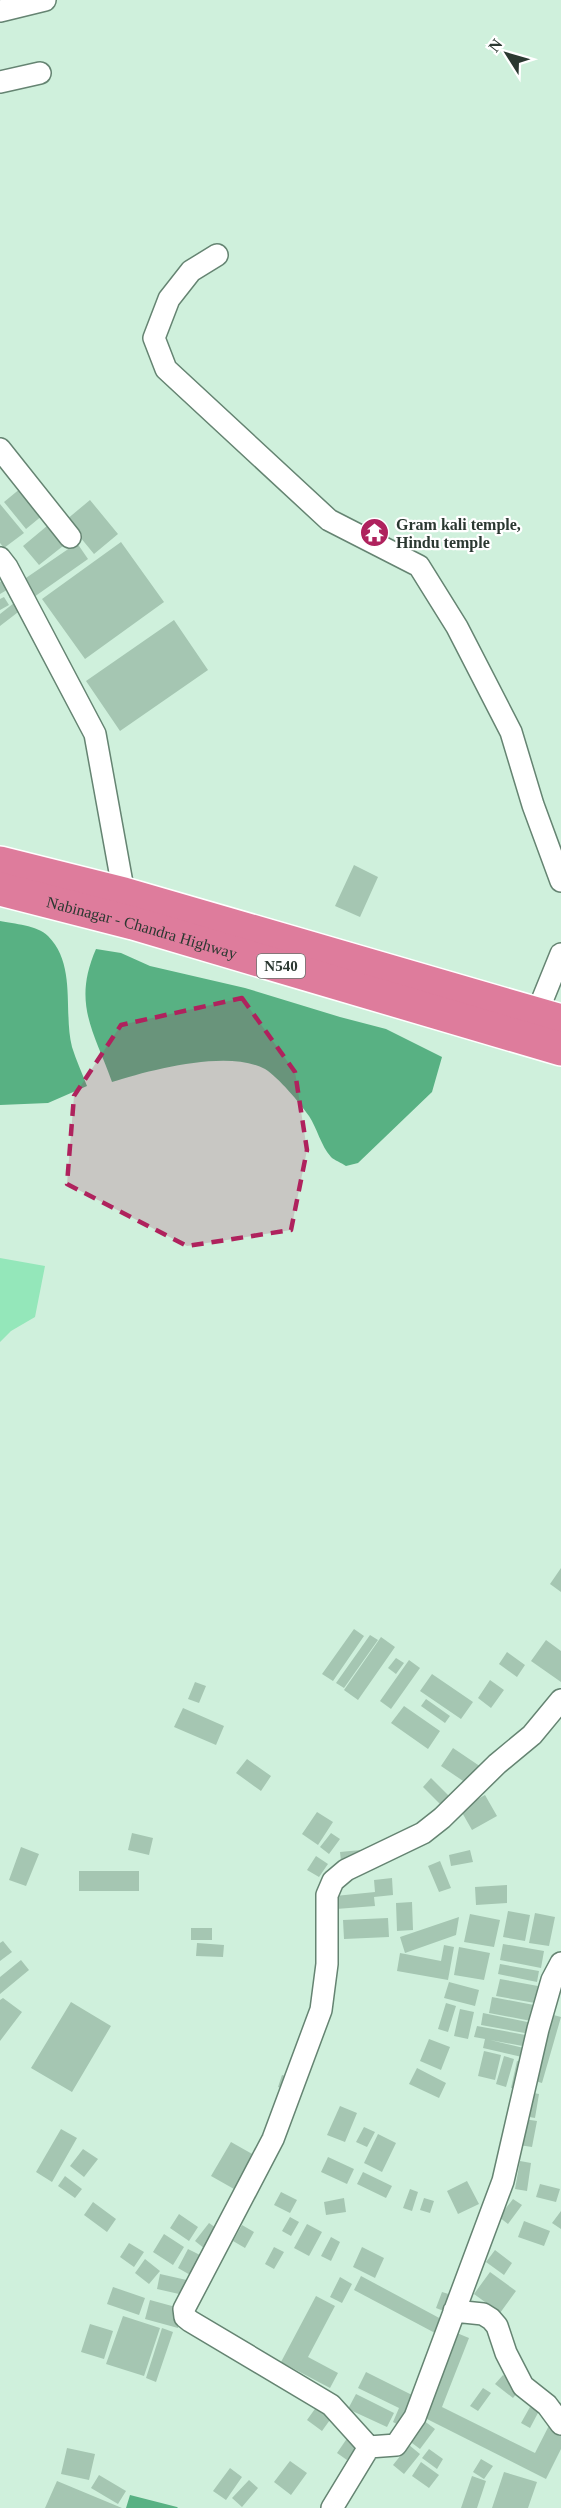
<svg xmlns="http://www.w3.org/2000/svg" width="561" height="2508" font-family="'Times New Roman',serif">
<style>
.green{fill:#94e7ba}
.water{fill:#58b183}
.building{fill:#a5c6b2}
.lines{fill:none;stroke-linecap:round;stroke-linejoin:round}
.minor-casing{stroke:#658472;stroke-width:24}
.trunk-casing{stroke:#fff;stroke-width:36}
.minor{stroke:#fff;stroke-width:21}
.trunk{stroke:#de7c9c;stroke-width:33}
.marked{fill:#af225d;fill-opacity:0.2;stroke:#af225d;stroke-width:4.5;stroke-dasharray:12 8;stroke-linejoin:round}
.labels{text-anchor:middle;dominant-baseline:central;stroke-width:4.5;stroke-linejoin:round;paint-order:stroke}
.shield{fill:#fff;stroke:#6b746f;stroke-width:1.5}
.shield-label{font-size:15px;font-weight:bold;fill:#2b3831}
.poi-label{font-size:16px;font-weight:bold;fill:#2b3831;stroke:#fff;text-anchor:start}
.street-label{font-size:16px;fill:#2b3831;stroke:#fff}
</style>
<rect width="100%" height="100%" fill="#cff0dc"/>
<!-- green -->
<path class="green" d="M 0,1258 L 45,1266 L 35,1317 L 11,1331 L 0,1342 Z"/>
<!-- water -->
<path class="water" d="M 0,921 C 14,924 37,925 48,936 C 77,965 63,1012 72,1047 C 76,1060 82,1073 87,1086 L 48,1103 L 0,1105 Z
M 96,949 L 121,953 L 150,966 L 245,988 L 340,1017 L 386,1029 L 442,1057 L 432,1092 L 358,1163 L 346,1166 C 342,1163 334,1160 331,1157 C 321,1146 317,1128 309,1116 C 299,1102 279,1078 265,1069 C 228,1049 150,1070 112,1082 C 94,1031 72,1004 96,949 Z
M 130,2495 L 177,2507 L 178,2508 L 126,2508 Z"/>
<!-- building -->
<path class="building" d="M 21,488 L 43,515 L 26,529 L 4,502 Z
M 90,500 L 118,534 L 94,554 L 66,520 Z
M 0,504 L 24,533 L 4,548 L 0,543 Z
M 47,526 L 63,546 L 39,565 L 23,546 Z
M 121,542 L 164,602 L 85,659 L 42,599 Z
M 77,543 L 88,559 L 34,597 L 23,580 Z
M 7,578 L 12,587 L 0,594 L 0,582 Z
M 15,592 L 26,606 L 0,626 L 0,614 L 14,603 L 9,597 Z
M 4,597 L 9,605 L 0,610 L 0,599 Z
M 174,620 L 208,670 L 120,731 L 86,681 Z
M 354,865 L 378,877 L 360,917 L 335,906 Z
M 561,1568 L 561,1592 L 550,1584 Z
M 354,1629 L 364,1636 L 333,1681 L 322,1674 Z
M 370,1635 L 378,1640 L 344,1688 L 336,1683 Z
M 381,1637 L 395,1647 L 358,1700 L 344,1690 Z
M 546,1640 L 561,1651 L 561,1682 L 531,1661 Z
M 507,1652 L 525,1665 L 517,1677 L 499,1664 Z
M 396,1658 L 404,1663 L 396,1674 L 388,1668 Z
M 409,1660 L 420,1668 L 391,1709 L 380,1701 Z
M 432,1674 L 473,1702 L 461,1719 L 420,1691 Z
M 490,1680 L 504,1690 L 491,1708 L 478,1698 Z
M 195,1682 L 206,1686 L 199,1703 L 188,1699 Z
M 426,1699 L 450,1716 L 445,1723 L 421,1706 Z
M 404,1706 L 440,1731 L 428,1749 L 391,1723 Z
M 183,1708 L 224,1726 L 216,1745 L 174,1727 Z
M 453,1748 L 487,1771 L 475,1789 L 441,1766 Z
M 247,1759 L 271,1776 L 261,1791 L 236,1773 Z
M 431,1778 L 452,1799 L 444,1808 L 423,1787 Z
M 485,1795 L 497,1816 L 472,1830 L 460,1809 Z
M 317,1812 L 333,1822 L 318,1845 L 302,1834 Z
M 132,1833 L 153,1838 L 149,1855 L 128,1850 Z
M 331,1833 L 340,1839 L 329,1854 L 320,1847 Z
M 21,1847 L 39,1854 L 26,1886 L 9,1880 Z
M 361,1850 L 361,1859 L 341,1861 L 340,1852 Z
M 470,1850 L 473,1862 L 451,1866 L 449,1855 Z
M 316,1856 L 328,1864 L 319,1877 L 307,1870 Z
M 440,1861 L 451,1888 L 439,1892 L 428,1866 Z
M 79,1871 L 139,1871 L 139,1891 L 79,1891 Z
M 392,1878 L 393,1895 L 374,1897 L 375,1906 L 336,1909 L 335,1896 L 375,1892 L 374,1880 Z
M 507,1885 L 507,1903 L 476,1905 L 475,1887 Z
M 412,1902 L 413,1930 L 397,1931 L 396,1903 Z
M 508,1911 L 530,1915 L 525,1941 L 503,1937 Z
M 535,1913 L 555,1917 L 549,1946 L 529,1943 Z
M 470,1914 L 500,1920 L 494,1947 L 464,1942 Z
M 459,1917 L 456,1935 L 405,1953 L 400,1937 Z
M 388,1918 L 389,1937 L 344,1939 L 343,1920 Z
M 191,1928 L 212,1928 L 212,1940 L 191,1940 Z
M 3,1941 L 12,1952 L 0,1961 L 0,1943 Z
M 197,1943 L 224,1945 L 223,1957 L 196,1956 Z
M 503,1944 L 544,1951 L 541,1968 L 500,1960 Z
M 444,1945 L 454,1947 L 448,1980 L 397,1971 L 400,1953 L 441,1961 Z
M 459,1947 L 490,1953 L 484,1980 L 454,1975 Z
M 21,1960 L 29,1970 L 0,1994 L 0,1977 Z
M 500,1964 L 539,1971 L 537,1982 L 498,1974 Z
M 500,1979 L 538,1986 L 535,2003 L 496,1996 Z
M 449,1982 L 479,1990 L 475,2006 L 444,1998 Z
M 492,1997 L 534,2005 L 531,2021 L 489,2013 Z
M 3,1998 L 22,2012 L 0,2041 L 0,2000 Z
M 71,2002 L 111,2026 L 72,2092 L 31,2068 Z
M 446,2003 L 456,2006 L 448,2032 L 438,2029 Z
M 460,2009 L 474,2012 L 468,2039 L 454,2036 Z
M 483,2013 L 532,2023 L 530,2034 L 481,2025 Z
M 546,2013 L 561,2017 L 542,2083 L 528,2079 Z
M 477,2026 L 531,2036 L 528,2047 L 490,2040 L 528,2049 L 526,2058 L 483,2048 L 485,2039 L 474,2037 Z
M 429,2039 L 450,2047 L 441,2070 L 420,2061 Z
M 484,2051 L 501,2055 L 495,2080 L 478,2076 Z
M 504,2056 L 514,2059 L 506,2087 L 496,2084 Z
M 517,2061 L 526,2063 L 519,2090 L 511,2088 Z
M 417,2068 L 446,2083 L 439,2098 L 409,2084 Z
M 282,2075 L 296,2079 L 292,2091 L 278,2087 Z
M 528,2092 L 539,2094 L 535,2118 L 524,2116 Z
M 340,2106 L 357,2113 L 345,2142 L 327,2135 Z
M 524,2119 L 537,2121 L 532,2147 L 519,2145 Z
M 364,2127 L 375,2132 L 367,2147 L 356,2142 Z
M 61,2129 L 77,2138 L 52,2182 L 36,2172 Z
M 378,2134 L 396,2143 L 382,2172 L 364,2163 Z
M 231,2142 L 254,2155 L 234,2189 L 211,2176 Z
M 83,2149 L 98,2159 L 84,2177 L 70,2166 Z
M 328,2157 L 354,2169 L 347,2184 L 321,2172 Z
M 520,2161 L 531,2163 L 527,2191 L 515,2189 Z
M 363,2172 L 392,2186 L 386,2198 L 357,2184 Z
M 65,2176 L 82,2189 L 75,2198 L 58,2186 Z
M 467,2181 L 479,2204 L 458,2214 L 447,2191 Z
M 540,2184 L 560,2189 L 556,2202 L 536,2197 Z
M 410,2189 L 418,2192 L 412,2211 L 403,2208 Z
M 281,2192 L 297,2200 L 290,2213 L 274,2205 Z
M 344,2198 L 346,2212 L 326,2215 L 324,2202 Z
M 424,2198 L 434,2201 L 430,2213 L 420,2210 Z
M 513,2199 L 522,2205 L 508,2224 L 499,2217 Z
M 93,2202 L 116,2219 L 107,2232 L 84,2215 Z
M 561,2211 L 561,2229 L 552,2223 Z
M 179,2214 L 198,2227 L 189,2241 L 170,2228 Z
M 290,2217 L 299,2222 L 291,2236 L 282,2231 Z
M 524,2221 L 550,2231 L 544,2246 L 518,2237 Z
M 209,2223 L 219,2230 L 205,2249 L 195,2241 Z
M 307,2224 L 322,2232 L 309,2256 L 294,2248 Z
M 242,2225 L 254,2232 L 245,2248 L 233,2241 Z
M 164,2234 L 184,2247 L 173,2265 L 153,2252 Z
M 331,2237 L 340,2242 L 331,2261 L 321,2256 Z
M 129,2243 L 144,2252 L 134,2267 L 120,2257 Z
M 274,2247 L 284,2252 L 274,2269 L 265,2264 Z
M 362,2247 L 384,2258 L 375,2278 L 353,2267 Z
M 188,2249 L 202,2256 L 192,2276 L 178,2268 Z
M 495,2250 L 512,2263 L 504,2275 L 486,2262 Z
M 145,2259 L 160,2271 L 149,2284 L 135,2273 Z
M 490,2272 L 516,2291 L 500,2313 L 474,2294 Z
M 160,2274 L 191,2281 L 188,2296 L 157,2289 Z
M 361,2276 L 443,2320 L 435,2333 L 354,2290 Z
M 340,2277 L 352,2284 L 342,2303 L 330,2297 Z
M 113,2287 L 145,2298 L 139,2315 L 107,2304 Z
M 442,2292 L 455,2296 L 449,2313 L 436,2308 Z
M 316,2296 L 335,2306 L 308,2357 L 338,2373 L 330,2388 L 281,2362 Z
M 150,2300 L 183,2309 L 178,2328 L 145,2319 Z
M 123,2316 L 160,2328 L 144,2376 L 106,2364 Z
M 90,2324 L 113,2331 L 104,2359 L 81,2352 Z
M 162,2328 L 173,2332 L 156,2382 L 146,2378 Z
M 452,2331 L 469,2338 L 442,2407 L 535,2453 L 561,2402 L 561,2449 L 546,2479 L 419,2415 Z
M 366,2372 L 420,2399 L 406,2429 L 393,2422 L 399,2408 L 358,2388 Z
M 503,2375 L 521,2388 L 513,2398 L 495,2384 Z
M 483,2388 L 491,2393 L 478,2411 L 470,2406 Z
M 356,2394 L 394,2413 L 387,2427 L 348,2409 Z
M 317,2406 L 332,2417 L 322,2431 L 307,2420 Z
M 530,2407 L 539,2411 L 530,2428 L 521,2423 Z
M 423,2420 L 435,2429 L 420,2449 L 408,2440 Z
M 348,2437 L 359,2444 L 347,2460 L 337,2453 Z
M 409,2445 L 420,2454 L 404,2474 L 393,2465 Z
M 67,2448 L 95,2454 L 89,2480 L 61,2474 Z
M 429,2449 L 443,2459 L 437,2469 L 422,2458 Z
M 481,2459 L 493,2466 L 484,2479 L 473,2472 Z
M 290,2461 L 307,2473 L 291,2495 L 274,2482 Z
M 421,2462 L 439,2475 L 429,2488 L 412,2476 Z
M 230,2468 L 242,2477 L 226,2500 L 213,2491 Z
M 504,2472 L 537,2482 L 528,2508 L 492,2508 Z
M 99,2475 L 126,2491 L 118,2504 L 91,2488 Z
M 472,2476 L 486,2481 L 477,2508 L 461,2508 Z
M 249,2480 L 258,2488 L 242,2507 L 232,2498 Z
M 57,2481 L 122,2508 L 45,2508 Z"/>
<g class="lines">
<defs>
<path id="minor" d="M 0,11 L 45,0
M 0,82 L 40,73
M 217,255 L 191,271 L 169,299 L 154,338 L 166,369 L 329,520 L 419,566 L 457,627 L 511,732 L 533,805 L 561,881
M 0,449 L 70,537
M 0,558 L 7,567 L 95,734 L 124,894
M 537,1013 L 561,954
M 454,2311 L 483,2314 L 491,2319 L 497,2326 L 506,2353 L 523,2386 L 547,2405 L 561,2424
M 369,2447 L 396,2445 L 415,2417 L 503,2181 L 538,2029 L 552,1980 L 561,1963
M 332,2508 L 369,2447 L 331,2405 L 190,2321 L 185,2317 L 184,2309 L 273,2139 L 321,2010 L 327,1964 L 327,1895 L 333,1881 L 346,1870 L 423,1833 L 442,1818 L 497,1764 L 532,1735 L 561,1700"/>
<g id="trunk">
<path d="M 0,863 L 124,894 L 561,1021"/>
<path id="s1" d="M 0,889 L 133,923 L 561,1049"/>
</g>
</defs>
<!-- minor casing -->
<use href="#minor" class="minor-casing"/>
<!-- trunk casing -->
<use href="#trunk" class="trunk-casing"/>
<!-- minor -->
<use href="#minor" class="minor"/>
<!-- trunk -->
<use href="#trunk" class="trunk"/>
</g>
<!-- marked area -->
<path class="marked" d="M 242,998 L 295,1072 L 307,1150 L 291,1230 L 187,1246 L 67,1184 L 74,1096 L 121,1025 Z"/>
<!-- icons -->
<defs>
<symbol id="temple-disc" viewBox="-11 -11 22 22"><circle r="9.5" fill="#af225d" stroke="#fff"/><path d="M0-6L5-2H3V0L6.5 2.5H4V6H1.5V3h-3V6H-4V2.5H-6.5L-3 0V-2H-5Z" fill="#fff"/></symbol>
</defs>
<g fill-rule="evenodd">
<use href="#temple-disc" x="358" y="516" width="33" height="33"/>
</g>
<g class="labels">
<!-- shield labels -->
<rect class="shield" x="257" y="954" width="48" height="24" rx="4.5"/>
<g class="shield-label">
<text x="281" y="966">N540</text>
</g>
<!-- poi labels -->
<g class="poi-label">
<text x="396" y="524">Gram kali temple,<tspan x="396" dy="18">Hindu temple</tspan></text>
</g>
<!-- street labels -->
<g class="street-label">
<text stroke="none"><textPath href="#s1" startOffset="147">Nabinagar - Chandra Highway</textPath></text>
</g>
</g>
<!-- north arrow -->
<g transform="translate(507 54) rotate(307)" stroke="#ffffff" stroke-width="4.5" paint-order="stroke">
<path d="M0-4.5L10 22L0 15L-10 22Z" fill="#2b3831"/>
<text y="-9" font-size="16" font-weight="bold" text-anchor="middle" fill="#2b3831">N</text>
</g>
</svg>
